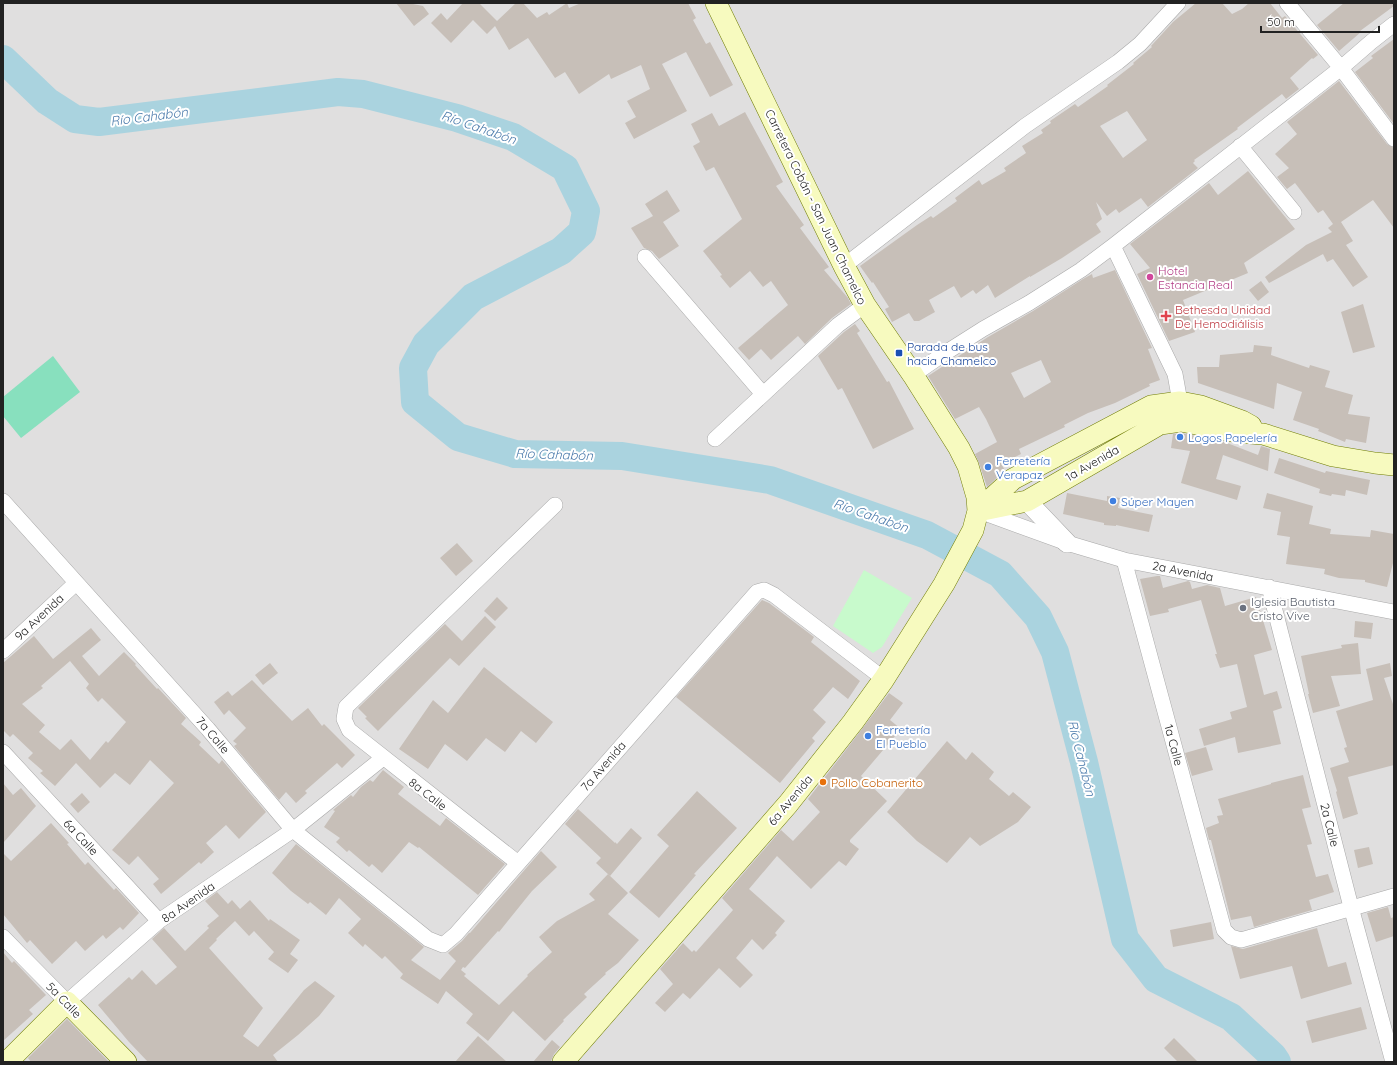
<svg xmlns="http://www.w3.org/2000/svg" width="1397" height="1065" font-family="Quicksand,sans-serif">
<style>
.residential{fill:#e0dfdf}
.park{fill:#c8facc}
.pitch{fill:#88e0be}
.lines{fill:none;stroke-linecap:round;stroke-linejoin:round}
.river{stroke:#aad3df;stroke-width:28}
.building{fill:#c7bfb8;fill-rule:evenodd}
.minor-casing{stroke:#a9a9a9;stroke-width:16}
.tertiary-casing{stroke:#a9a9a9;stroke-width:20}
.secondary-casing{stroke:#707d05;stroke-width:22}
.minor{stroke:#fff;stroke-width:15}
.tertiary{stroke:#fff;stroke-width:19}
.secondary{stroke:#f7fabf;stroke-width:21}
.hotel-dot{fill:#d1479c;stroke:#fff;stroke-width:1.5}
.health-dot{fill:#e0444e;stroke:#fff;stroke-width:1.5}
.transit-dot{fill:#1a4fb4;stroke:#fff;stroke-width:1.5}
.shop-dot{fill:#3f7fe0;stroke:#fff;stroke-width:1.5}
.worship-dot{fill:#6b7280;stroke:#fff;stroke-width:1.5}
.food-dot{fill:#e8710a;stroke:#fff;stroke-width:1.5}
.labels{text-anchor:middle;dominant-baseline:central;stroke-width:4;stroke-linejoin:round;paint-order:stroke}
.street-label{font-size:12px;fill:#222;stroke:#fff}
.hotel-label{font-size:12px;fill:#b23c85;stroke:#fff;text-anchor:start}
.health-label{font-size:12px;fill:#be3a42;stroke:#fff;text-anchor:start}
.transit-label{font-size:12px;fill:#164399;stroke:#fff;text-anchor:start}
.shop-label{font-size:12px;fill:#366cbe;stroke:#fff;text-anchor:start}
.worship-label{font-size:12px;fill:#5b616d;stroke:#fff;text-anchor:start}
.food-label{font-size:12px;fill:#c56008;stroke:#fff;text-anchor:start}
.water-label{font-size:13px;font-style:italic;fill:#4a7aab;stroke:#fff}
</style>
<rect width="100%" height="100%" fill="#f2efe9"/>
<!-- residential -->
<path class="residential" d="M 3,3 L 1394,3 L 1394,1062 L 3,1062 Z"/>
<!-- park -->
<path class="park" d="M 864,570 L 912,598 L 882,647 L 873,653 L 833,626 Z"/>
<!-- pitch -->
<path class="pitch" d="M 53,356 L 80,392 L 21,438 L 3,416 L 3,397 Z"/>
<g class="lines">
<!-- river -->
<path class="river" d="M 3,59 L 47,101 L 75,119 L 99,122 L 338,92 L 363,94 L 457,118 L 513,137 L 565,168 L 586,211 L 582,232 L 561,251 L 473,297 L 426,344 L 413,368 L 415,402 L 458,437 L 515,454 L 622,456 L 770,480 L 927,535 L 1000,574 L 1038,617 L 1055,652 L 1084,762 L 1125,939 L 1156,979 L 1231,1017 L 1273,1056 L 1277,1062"/>
</g>
<!-- building -->
<path class="building" d="M 396,3 L 408,3 L 423,6 L 429,14 L 414,26 Z
M 463,3 L 479,3 L 497,21 L 516,3 L 523,3 L 537,18 L 547,12 L 549,15 L 567,3 L 569,8 L 581,3 L 688,3 L 696,18 L 693,20 L 706,44 L 710,42 L 733,85 L 710,97 L 686,52 L 662,64 L 687,111 L 634,139 L 625,123 L 636,117 L 627,101 L 650,89 L 641,65 L 611,79 L 609,74 L 579,94 L 565,72 L 555,78 L 528,38 L 509,50 L 495,26 L 487,34 L 473,20 L 451,43 L 431,23 L 441,13 L 447,20 Z
M 1196,3 L 1222,3 L 1232,14 L 1242,9 L 1249,3 L 1270,3 L 1282,18 L 1285,16 L 1318,55 L 1313,59 L 1312,58 L 1290,78 L 1299,89 L 1286,99 L 1282,94 L 1237,128 L 1238,129 L 1194,160 L 1195,161 L 1193,163 L 1198,168 L 1148,207 L 1141,198 L 1119,213 L 1116,209 L 1107,216 L 1096,202 L 1102,219 L 1096,224 L 1101,232 L 1062,258 L 1030,277 L 1030,276 L 995,298 L 988,285 L 976,294 L 973,290 L 961,298 L 954,286 L 929,300 L 935,312 L 919,321 L 914,321 L 909,313 L 892,322 L 885,309 L 889,307 L 873,282 L 872,283 L 860,266 L 917,225 L 931,216 L 933,218 L 957,201 L 955,198 L 979,180 L 982,185 L 1006,171 L 1004,168 L 1026,153 L 1022,146 L 1043,133 L 1041,130 L 1051,123 L 1050,121 L 1075,104 L 1078,107 L 1108,86 L 1107,85 L 1134,64 L 1133,63 L 1152,47 L 1151,46 L 1173,22 ZM 1127,111 L 1147,140 L 1123,158 L 1100,126 Z
M 1344,3 L 1394,3 L 1394,6 L 1360,31 L 1361,32 L 1339,51 L 1317,25 Z
M 1394,39 L 1394,124 L 1355,72 L 1373,58 L 1371,56 Z
M 1339,81 L 1387,144 L 1394,148 L 1394,228 L 1373,200 L 1341,222 L 1353,241 L 1346,245 L 1368,277 L 1353,287 L 1333,259 L 1327,262 L 1323,254 L 1269,283 L 1265,277 L 1306,245 L 1332,232 L 1328,228 L 1333,224 L 1323,210 L 1318,213 L 1295,183 L 1287,189 L 1277,177 L 1289,168 L 1275,154 L 1297,134 L 1287,122 Z
M 745,112 L 783,182 L 776,186 L 804,225 L 800,228 L 829,267 L 824,270 L 848,298 L 851,304 L 832,318 L 805,344 L 798,336 L 771,360 L 761,349 L 749,360 L 738,348 L 788,305 L 771,281 L 763,287 L 750,271 L 730,288 L 720,276 L 722,275 L 703,251 L 742,219 L 714,167 L 706,171 L 693,146 L 700,142 L 691,124 L 712,113 L 719,126 Z
M 1248,171 L 1295,229 L 1244,263 L 1248,273 L 1183,300 L 1195,332 L 1169,341 L 1137,274 L 1150,268 L 1130,244 L 1209,183 L 1218,195 Z
M 667,190 L 680,211 L 663,222 L 679,246 L 659,259 L 652,251 L 644,248 L 631,228 L 653,216 L 645,204 Z
M 1115,270 L 1152,348 L 1148,349 L 1160,380 L 1149,384 L 1150,386 L 1115,403 L 1088,413 L 1064,425 L 1065,427 L 1019,449 L 1021,454 L 1001,464 L 1005,470 L 987,487 L 979,463 L 975,454 L 997,442 L 986,419 L 979,407 L 955,419 L 928,376 L 988,337 L 1033,311 L 1083,279 L 1092,274 L 1093,278 ZM 1041,360 L 1051,382 L 1024,398 L 1011,373 Z
M 1261,281 L 1269,292 L 1258,301 L 1249,290 Z
M 1363,304 L 1375,347 L 1353,353 L 1341,312 Z
M 855,324 L 860,331 L 857,333 L 887,382 L 889,381 L 914,429 L 873,449 L 842,388 L 838,390 L 818,356 L 844,332 Z
M 1254,345 L 1272,347 L 1271,355 L 1309,368 L 1310,365 L 1330,371 L 1325,387 L 1353,395 L 1348,414 L 1370,417 L 1366,443 L 1346,439 L 1345,442 L 1318,431 L 1319,429 L 1293,420 L 1302,392 L 1277,383 L 1274,409 L 1198,383 L 1197,367 L 1219,367 L 1220,355 L 1253,352 Z
M 1181,433 L 1222,441 L 1258,455 L 1261,446 L 1270,449 L 1268,471 L 1223,455 L 1216,479 L 1241,486 L 1237,500 L 1181,483 L 1190,451 L 1171,448 L 1173,434 Z
M 1279,458 L 1325,473 L 1326,471 L 1370,480 L 1367,495 L 1346,490 L 1345,496 L 1332,494 L 1331,496 L 1319,493 L 1320,489 L 1274,473 Z
M 1067,493 L 1107,501 L 1107,496 L 1120,498 L 1118,508 L 1153,515 L 1149,532 L 1116,525 L 1116,526 L 1104,525 L 1104,523 L 1063,514 Z
M 1267,493 L 1313,506 L 1309,524 L 1331,529 L 1330,534 L 1370,537 L 1371,530 L 1394,534 L 1394,559 L 1387,587 L 1365,582 L 1365,580 L 1339,578 L 1324,574 L 1325,569 L 1286,564 L 1290,537 L 1277,535 L 1281,512 L 1263,508 Z
M 457,543 L 473,561 L 456,576 L 440,558 Z
M 1157,576 L 1160,576 L 1163,588 L 1188,581 L 1190,582 L 1192,589 L 1207,585 L 1220,588 L 1225,606 L 1256,597 L 1272,650 L 1254,655 L 1264,695 L 1277,691 L 1282,708 L 1273,711 L 1281,744 L 1238,753 L 1235,737 L 1204,746 L 1199,729 L 1232,719 L 1230,712 L 1247,707 L 1237,664 L 1220,668 L 1215,654 L 1217,654 L 1201,600 L 1168,609 L 1169,612 L 1150,616 L 1140,579 Z
M 497,597 L 508,608 L 495,621 L 484,611 Z
M 762,600 L 769,603 L 814,637 L 811,642 L 860,681 L 848,699 L 833,687 L 813,710 L 826,722 L 812,738 L 815,741 L 780,783 L 676,697 Z
M 485,616 L 496,627 L 459,666 L 450,658 L 378,731 L 365,718 L 367,717 L 358,708 L 445,624 L 462,641 Z
M 1355,621 L 1373,623 L 1371,639 L 1354,637 Z
M 91,628 L 101,640 L 82,656 L 99,676 L 124,652 L 136,664 L 135,665 L 157,689 L 158,688 L 186,718 L 181,724 L 201,742 L 199,745 L 219,764 L 222,760 L 266,812 L 239,839 L 226,825 L 206,843 L 214,852 L 201,864 L 199,862 L 161,894 L 153,884 L 159,879 L 138,856 L 129,865 L 112,850 L 174,783 L 150,760 L 130,785 L 115,773 L 100,788 L 76,763 L 55,786 L 40,773 L 43,771 L 28,758 L 33,753 L 13,734 L 10,737 L 3,730 L 3,663 L 34,636 L 53,659 ZM 70,661 L 89,684 L 86,688 L 98,702 L 102,698 L 126,722 L 108,743 L 106,741 L 90,760 L 71,739 L 60,750 L 39,732 L 45,725 L 22,704 L 43,688 L 41,686 Z
M 1358,643 L 1361,674 L 1331,676 L 1340,706 L 1313,713 L 1308,694 L 1309,694 L 1301,656 L 1342,648 L 1341,645 Z
M 270,663 L 278,673 L 263,685 L 255,675 Z
M 1390,663 L 1392,676 L 1384,678 L 1394,707 L 1394,765 L 1348,777 L 1358,814 L 1343,819 L 1336,792 L 1337,791 L 1330,768 L 1349,762 L 1344,748 L 1347,747 L 1336,711 L 1373,700 L 1366,669 Z
M 484,667 L 553,722 L 536,743 L 521,731 L 505,752 L 486,738 L 467,761 L 445,744 L 428,769 L 399,749 L 433,700 L 448,713 Z
M 252,680 L 292,721 L 308,708 L 322,726 L 324,724 L 355,755 L 342,768 L 337,763 L 305,791 L 307,793 L 296,803 L 286,792 L 279,800 L 234,746 L 237,744 L 233,741 L 246,728 L 229,710 L 224,715 L 214,702 L 228,691 L 232,696 Z
M 889,693 L 903,703 L 890,720 L 901,729 L 861,776 L 887,801 L 850,840 L 850,842 L 859,849 L 846,866 L 839,861 L 811,889 L 777,856 L 749,889 L 785,921 L 775,933 L 777,935 L 763,950 L 752,939 L 736,958 L 753,975 L 740,988 L 719,968 L 690,999 L 683,993 L 665,1012 L 655,1003 L 673,984 L 660,969 L 683,943 L 692,952 L 694,950 L 696,952 L 733,910 L 722,898 L 781,830 L 793,841 L 820,812 L 808,799 L 862,729 Z
M 947,741 L 966,760 L 972,752 L 994,772 L 989,779 L 1009,796 L 1013,792 L 1031,807 L 1018,822 L 980,846 L 970,837 L 947,863 L 917,841 L 887,812 Z
M 1206,747 L 1213,770 L 1192,776 L 1185,753 Z
M 383,770 L 404,787 L 398,794 L 440,826 L 446,818 L 505,864 L 478,895 L 419,847 L 418,848 L 409,842 L 382,873 L 372,864 L 369,867 L 349,850 L 347,852 L 336,842 L 340,838 L 324,827 L 335,811 L 333,810 L 351,795 L 353,797 L 361,787 L 370,780 L 373,782 Z
M 1303,775 L 1311,807 L 1302,809 L 1312,844 L 1307,845 L 1316,877 L 1328,874 L 1334,892 L 1309,900 L 1312,910 L 1254,927 L 1251,916 L 1231,920 L 1211,840 L 1209,840 L 1206,828 L 1219,823 L 1217,816 L 1223,815 L 1218,799 L 1271,784 L 1271,783 Z
M 3,783 L 13,795 L 21,788 L 36,806 L 3,843 Z
M 697,791 L 737,828 L 694,874 L 696,875 L 659,918 L 629,892 L 669,846 L 657,835 Z
M 82,793 L 90,802 L 78,813 L 70,804 Z
M 578,809 L 615,843 L 615,842 L 617,844 L 631,828 L 642,838 L 610,876 L 596,863 L 601,858 L 565,824 Z
M 51,823 L 69,843 L 67,844 L 85,865 L 88,862 L 114,890 L 116,888 L 139,913 L 123,930 L 120,927 L 106,939 L 103,935 L 85,951 L 76,941 L 52,964 L 30,940 L 27,943 L 3,914 L 3,853 L 11,861 Z
M 296,844 L 424,947 L 411,960 L 440,980 L 456,961 L 448,953 L 462,941 L 469,933 L 470,933 L 541,851 L 557,867 L 532,891 L 499,932 L 498,931 L 465,968 L 463,967 L 461,970 L 466,974 L 464,976 L 499,1005 L 528,976 L 527,975 L 552,952 L 539,937 L 557,921 L 595,900 L 589,894 L 608,874 L 628,893 L 608,914 L 639,940 L 618,963 L 605,973 L 606,974 L 584,994 L 587,997 L 563,1020 L 564,1021 L 545,1041 L 513,1011 L 488,1041 L 466,1023 L 473,1014 L 446,991 L 438,1004 L 400,978 L 403,974 L 385,956 L 382,959 L 365,944 L 363,947 L 348,933 L 361,919 L 339,898 L 326,915 L 310,902 L 308,904 L 291,891 L 272,873 Z
M 1369,847 L 1373,864 L 1358,868 L 1354,850 Z
M 217,892 L 228,904 L 232,900 L 240,909 L 250,900 L 269,921 L 270,919 L 300,940 L 290,954 L 298,960 L 288,973 L 268,959 L 274,952 L 254,931 L 249,936 L 235,921 L 216,939 L 217,940 L 209,948 L 263,1008 L 243,1036 L 258,1047 L 304,990 L 315,981 L 335,996 L 319,1016 L 298,1035 L 273,1055 L 278,1062 L 148,1062 L 129,1042 L 98,1005 L 129,977 L 132,980 L 142,970 L 156,985 L 177,967 L 152,939 L 164,928 L 185,951 L 209,928 L 207,926 L 219,916 L 205,901 Z
M 1388,907 L 1391,918 L 1394,917 L 1394,936 L 1376,942 L 1367,913 Z
M 1211,922 L 1214,939 L 1173,947 L 1170,930 Z
M 1317,928 L 1328,967 L 1346,962 L 1352,984 L 1301,999 L 1292,966 L 1240,979 L 1231,946 L 1243,949 Z
M 3,952 L 12,963 L 14,961 L 46,995 L 29,1010 L 33,1014 L 3,1041 Z
M 1361,1007 L 1367,1029 L 1312,1043 L 1306,1021 Z
M 67,1019 L 109,1062 L 31,1062 L 28,1058 Z
M 478,1036 L 507,1062 L 455,1062 Z
M 1174,1038 L 1198,1062 L 1178,1062 L 1164,1048 Z
M 552,1040 L 560,1047 L 554,1054 L 551,1061 L 550,1062 L 533,1062 Z"/>
<g class="lines">
<defs>
<path id="minor" d="M 1287,3 L 1341,68 L 1394,139
M 1240,146 L 1294,212
M 1113,246 L 1175,374 L 1180,402 L 1180,412
M 645,257 L 763,394
M 844,266 L 1025,126 L 1118,62 L 1140,44 L 1178,3
M 913,375 L 942,355 L 983,329 L 1029,303 L 1081,270 L 1113,246 L 1341,68 L 1371,42 L 1394,24
M 715,439 L 838,325 L 865,305
M 3,501 L 208,729 L 293,830 L 428,939 L 443,945 L 456,934 L 757,592 L 764,590 L 774,595 L 884,679
M 979,511 L 1067,543 L 1124,560 L 1394,612
M 1124,560 L 1224,930 L 1231,937 L 1241,940 L 1394,896
M 1269,587 L 1351,907 L 1393,1062
M 3,651 L 76,583
M 3,752 L 159,921
M 518,863 L 349,730 L 344,719 L 346,707 L 555,505
M 3,937 L 67,1002 L 159,921 L 293,830 L 383,758"/>
<path id="tertiary" d="M 1027,501 L 1067,543"/>
<path id="secondary" d="M 979,510 L 1013,479 L 1151,406 L 1180,402 L 1201,406 L 1242,421 L 1251,426
M 978,511 L 1027,501 L 1160,424 L 1181,421 L 1237,432 L 1263,434 L 1333,456 L 1375,463 L 1394,465
M 7,1062 L 67,1002 L 126,1062
M 563,1062 L 788,804 L 853,722 L 884,679 L 944,584 L 973,530 L 978,511 L 977,497 L 968,466 L 959,448 L 913,375 L 865,305 L 844,266 L 716,3"/>
</defs>
<!-- minor casing -->
<use href="#minor" class="minor-casing"/>
<!-- tertiary casing -->
<use href="#tertiary" class="tertiary-casing"/>
<!-- secondary casing -->
<use href="#secondary" class="secondary-casing"/>
<!-- minor -->
<use href="#minor" class="minor"/>
<!-- tertiary -->
<use href="#tertiary" class="tertiary"/>
<!-- secondary -->
<use href="#secondary" class="secondary"/>
</g>
<!-- markers -->
<circle class="hotel-dot" cx="1150" cy="277" r="4"/>
<path class="health-dot" d="M1164 310h4v4h4v4h-4v4h-4v-4h-4v-4h4z"/>
<rect class="transit-dot" x="895" y="349" width="8" height="8" rx="2"/>
<g class="shop-dot">
<circle cx="1180" cy="437" r="4"/>
<circle cx="988" cy="467" r="4"/>
<circle cx="1113" cy="501" r="4"/>
<circle cx="868" cy="736" r="4"/>
</g>
<circle class="worship-dot" cx="1243" cy="608" r="4"/>
<circle class="food-dot" cx="823" cy="782" r="4"/>
<g class="labels">
<!-- street labels -->
<g class="street-label">
<text transform="translate(816 207) rotate(64)">Carretera Cobán - San Juan Chamelco</text>
<text transform="translate(1092 463) rotate(-30)">1a Avenida</text>
<text transform="translate(1183 571) rotate(11)">2a Avenida</text>
<text transform="translate(39 617) rotate(-43)">9a Avenida</text>
<text transform="translate(213 735) rotate(49)">7a Calle</text>
<text transform="translate(1174 745) rotate(75)">1a Calle</text>
<text transform="translate(603 766) rotate(-49)">7a Avenida</text>
<text transform="translate(428 794) rotate(38)">8a Calle</text>
<text transform="translate(790 800) rotate(-50)">6a Avenida</text>
<text transform="translate(1330 825) rotate(76)">2a Calle</text>
<text transform="translate(81 837) rotate(47)">6a Calle</text>
<text transform="translate(188 902) rotate(-35)">8a Avenida</text>
<text transform="translate(64 1000) rotate(46)">5a Calle</text>
</g>
<!-- hotel labels -->
<g class="hotel-label">
<text x="1158" y="270">Hotel<tspan x="1158" dy="14">Estancia Real</tspan></text>
</g>
<!-- health labels -->
<g class="health-label">
<text x="1175" y="309">Bethesda Unidad<tspan x="1175" dy="14">De Hemodiálisis</tspan></text>
</g>
<!-- transit labels -->
<g class="transit-label">
<text x="907" y="346">Parada de bus<tspan x="907" dy="14">hacia Chamelco</tspan></text>
</g>
<!-- shop labels -->
<g class="shop-label">
<text x="1188" y="437">Logos Papelería</text>
<text x="996" y="460">Ferretería<tspan x="996" dy="14">Verapaz</tspan></text>
<text x="1121" y="501">Súper Mayen</text>
<text x="876" y="729">Ferretería<tspan x="876" dy="14">El Pueblo</tspan></text>
</g>
<!-- worship labels -->
<g class="worship-label">
<text x="1251" y="601">Iglesia Bautista<tspan x="1251" dy="14">Cristo Vive</tspan></text>
</g>
<!-- food labels -->
<g class="food-label">
<text x="831" y="782">Pollo Cobanerito</text>
</g>
<!-- water labels -->
<g class="water-label">
<text transform="translate(149 116) rotate(-7)">Río Cahabón</text>
<text transform="translate(479 127) rotate(19)">Río Cahabón</text>
<text transform="translate(554 454) rotate(2)">Río Cahabón</text>
<text transform="translate(871 515) rotate(19)">Río Cahabón</text>
<text transform="translate(1082 758) rotate(76)">Río Cahabón</text>
</g>
</g>
<!-- border -->
<rect width="1397" height="1065" fill="none" stroke="#222222" stroke-width="8"/>
<!-- scale -->
<path d="M1261 26v6h118v-6" fill="none" stroke="#222222" stroke-width="2"/>
<text x="1267" y="26" font-size="12" fill="#222222" stroke="#ffffff" stroke-width="3" paint-order="stroke">50 m</text>
</svg>
